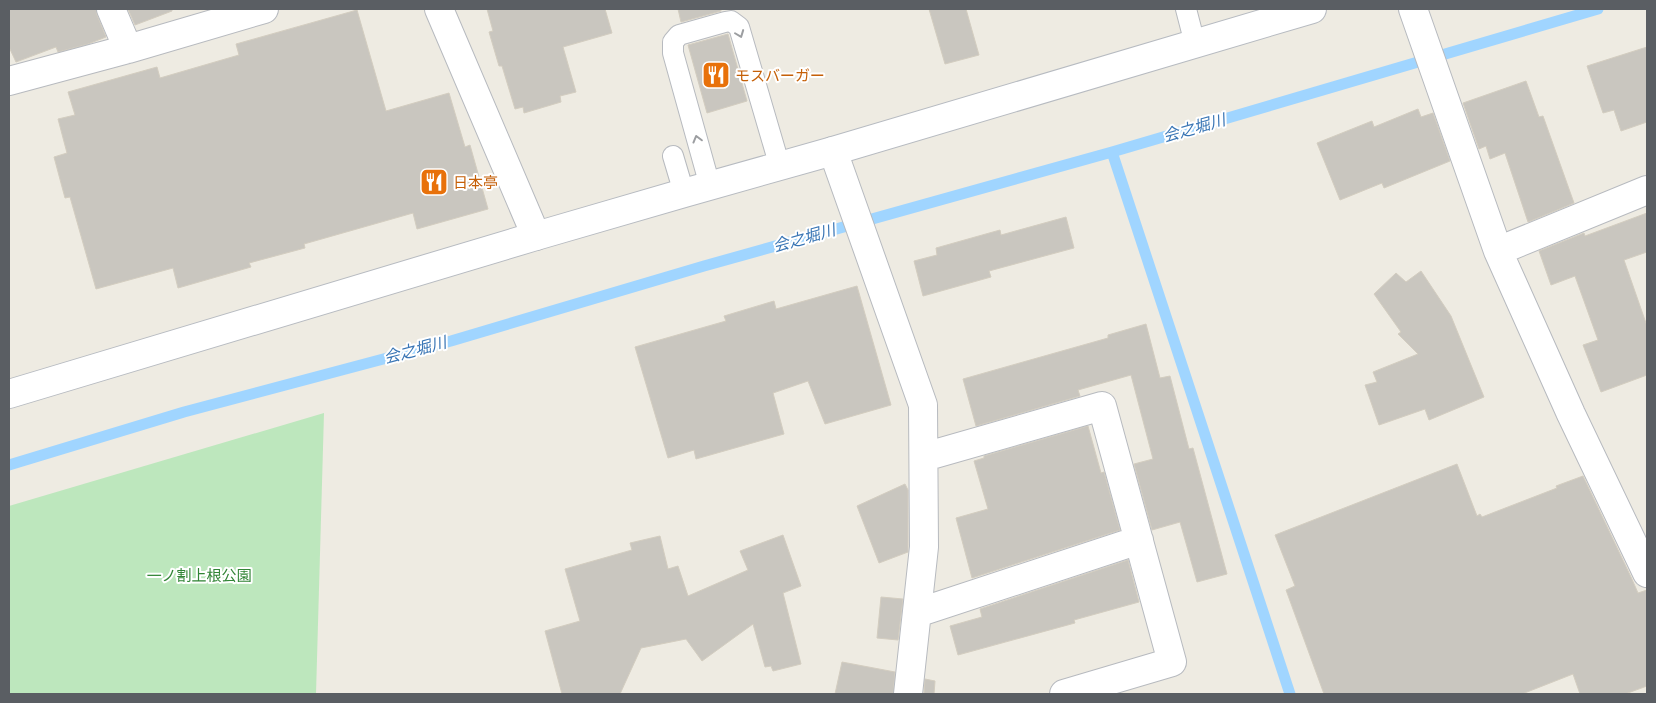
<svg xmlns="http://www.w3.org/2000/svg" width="1656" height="703" font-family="'Space Grotesk','Noto Sans JP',sans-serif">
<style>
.green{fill:#bde7bd}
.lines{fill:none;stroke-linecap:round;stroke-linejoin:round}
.stream{stroke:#a0d5ff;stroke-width:11}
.building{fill:#c9c6bf;stroke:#d3cdc0}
.lane-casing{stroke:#b7babf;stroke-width:22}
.street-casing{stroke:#b7babf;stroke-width:30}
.secondary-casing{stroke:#b7bbc1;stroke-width:30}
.lane{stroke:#fff;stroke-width:20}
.street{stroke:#fff;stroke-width:28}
.secondary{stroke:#fff;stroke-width:28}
.oneway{stroke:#9c9ea1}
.labels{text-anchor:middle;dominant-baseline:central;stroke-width:4;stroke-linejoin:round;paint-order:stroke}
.food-label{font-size:15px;fill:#c56008;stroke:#fff;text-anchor:start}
.park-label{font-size:15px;fill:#318435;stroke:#fff}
.water-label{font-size:16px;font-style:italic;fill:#3a76b5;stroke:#fff}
</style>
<rect width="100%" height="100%" fill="#eeebe2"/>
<!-- green -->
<path class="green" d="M 324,413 L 316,694 L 9,694 L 9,506 Z"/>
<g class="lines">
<!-- stream -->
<path class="stream" d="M 1112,152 L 1290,694
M 9,465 L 184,412 L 451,341 L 704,266 L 1112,152 L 1598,9"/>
</g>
<!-- building -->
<path class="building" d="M 9,9 L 96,9 L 97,15 L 106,37 L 88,44 L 58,52 L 56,47 L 16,62 L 9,47 Z
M 128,9 L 172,9 L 172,11 L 135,25 Z
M 487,9 L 605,9 L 612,33 L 563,47 L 576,92 L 560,96 L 561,102 L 524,113 L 523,107 L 515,109 L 502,66 L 499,66 L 489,32 L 493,31 Z
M 678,9 L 721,9 L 721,11 L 681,22 Z
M 929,9 L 966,9 L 979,55 L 945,64 Z
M 357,10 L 386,111 L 449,93 L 465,147 L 470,145 L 488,209 L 417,229 L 413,213 L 304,244 L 305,248 L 249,263 L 251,267 L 178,288 L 173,268 L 96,289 L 70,197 L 65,198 L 54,157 L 67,153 L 58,119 L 75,115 L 68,92 L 157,67 L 160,78 L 239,55 L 236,44 Z
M 728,34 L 747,101 L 707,113 L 688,45 Z
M 1647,47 L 1647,122 L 1621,131 L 1614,110 L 1603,113 L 1587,66 Z
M 1526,81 L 1539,117 L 1543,116 L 1574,203 L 1528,222 L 1505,153 L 1490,159 L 1486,146 L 1479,149 L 1463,103 Z
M 1418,109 L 1421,117 L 1433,113 L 1450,161 L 1384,188 L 1382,183 L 1340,200 L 1317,143 L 1372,121 L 1374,127 Z
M 1647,213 L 1647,252 L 1624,260 L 1647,326 L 1647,375 L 1601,392 L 1583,345 L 1598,340 L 1575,276 L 1551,285 L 1539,251 L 1584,233 L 1585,236 Z
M 1066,217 L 1074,248 L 989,271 L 991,277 L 923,296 L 914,261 L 937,255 L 936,248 L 1000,230 L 1001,235 Z
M 1421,271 L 1451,316 L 1484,397 L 1429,420 L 1425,409 L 1379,425 L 1365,385 L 1377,382 L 1373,372 L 1418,354 L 1398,334 L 1401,332 L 1374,294 L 1396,273 L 1406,282 Z
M 857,286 L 891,405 L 825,424 L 808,381 L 773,393 L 784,434 L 696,459 L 694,450 L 668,458 L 635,347 L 726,321 L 724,316 L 774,301 L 776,309 Z
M 1146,324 L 1160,378 L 1170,376 L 1189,449 L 1193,448 L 1227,574 L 1197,582 L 1180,522 L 1152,530 L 1134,464 L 1153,459 L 1131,375 L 1078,390 L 1080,396 L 976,426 L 963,379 L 1108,338 L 1108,335 Z
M 1088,426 L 1101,473 L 1104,472 L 1120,530 L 972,578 L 956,518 L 988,509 L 974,461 L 984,458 L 984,456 Z
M 1457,464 L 1477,516 L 1480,514 L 1482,517 L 1557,488 L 1556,486 L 1583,476 L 1631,577 L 1638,593 L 1647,590 L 1647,686 L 1625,694 L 1580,694 L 1573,674 L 1522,694 L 1324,694 L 1286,590 L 1295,586 L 1275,535 Z
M 905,484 L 908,490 L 908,552 L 879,563 L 857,506 Z
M 783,535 L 801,586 L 783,593 L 801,664 L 773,671 L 771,666 L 765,667 L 753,624 L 702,661 L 686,639 L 641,648 L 620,694 L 562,694 L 545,631 L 580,621 L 565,569 L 632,550 L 630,543 L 660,536 L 668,569 L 678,566 L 688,596 L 748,570 L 740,551 Z
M 1128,560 L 1139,602 L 1074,620 L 1075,623 L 958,655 L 950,626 L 982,617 L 980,609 Z
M 881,597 L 903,599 L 898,640 L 877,638 Z
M 842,662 L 895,672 L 893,694 L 835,694 Z
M 925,679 L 935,681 L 934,694 L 924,694 Z"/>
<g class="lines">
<defs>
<path id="lane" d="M 1186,9 L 1195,44
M 673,156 L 684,193
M 710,186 L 673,53 L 673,42 L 679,35 L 725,22 L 731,21 L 739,27 L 780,167"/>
<path id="street" d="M 111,9 L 128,49
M 439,9 L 536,236
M 1413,9 L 1498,251 L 1571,414 L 1647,573
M 9,81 L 128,49 L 264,9
M 833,151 L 923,405 L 924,547 L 908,694
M 1498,251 L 1647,190
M 924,457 L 1102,406 L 1172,662 L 1064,694
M 917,613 L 1139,540"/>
<path id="secondary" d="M 9,394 L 536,236 L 684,193 L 833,151 L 1312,9"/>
</defs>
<!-- lane casing -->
<use href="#lane" class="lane-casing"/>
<!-- street casing -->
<use href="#street" class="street-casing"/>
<!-- secondary casing -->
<use href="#secondary" class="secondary-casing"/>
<!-- lane -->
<use href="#lane" class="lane"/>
<!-- street -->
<use href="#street" class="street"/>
<!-- secondary -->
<use href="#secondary" class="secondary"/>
</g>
<!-- one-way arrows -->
<defs><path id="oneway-chevron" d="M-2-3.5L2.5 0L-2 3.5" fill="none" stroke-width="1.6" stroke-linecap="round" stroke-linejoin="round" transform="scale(1.25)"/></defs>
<g class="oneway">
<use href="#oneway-chevron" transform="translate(740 34) rotate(69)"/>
<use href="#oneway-chevron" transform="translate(697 139) rotate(-105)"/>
</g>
<!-- icons -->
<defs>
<symbol id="restaurant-square" viewBox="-11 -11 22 22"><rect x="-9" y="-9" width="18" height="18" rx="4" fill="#e8710a" stroke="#fff"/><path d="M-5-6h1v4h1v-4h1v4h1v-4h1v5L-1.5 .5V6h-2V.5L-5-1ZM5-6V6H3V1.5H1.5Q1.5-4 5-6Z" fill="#fff"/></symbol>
</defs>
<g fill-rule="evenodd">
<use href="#restaurant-square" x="700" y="59" width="32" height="32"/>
<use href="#restaurant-square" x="418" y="166" width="32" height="32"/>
</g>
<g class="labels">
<!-- food labels -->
<g class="food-label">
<text x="735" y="75">モスバーガー</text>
<text x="453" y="182">日本亭</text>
</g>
<!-- park labels -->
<g class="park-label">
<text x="199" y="575">一ノ割上根公園</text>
</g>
<!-- water labels -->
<g class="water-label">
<text transform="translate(1194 128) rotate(-16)">会之堀川</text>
<text transform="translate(804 238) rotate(-16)">会之堀川</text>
<text transform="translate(415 350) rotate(-15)">会之堀川</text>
</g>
</g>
<!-- border -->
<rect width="1656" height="703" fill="none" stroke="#5a5e63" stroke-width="20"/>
</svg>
